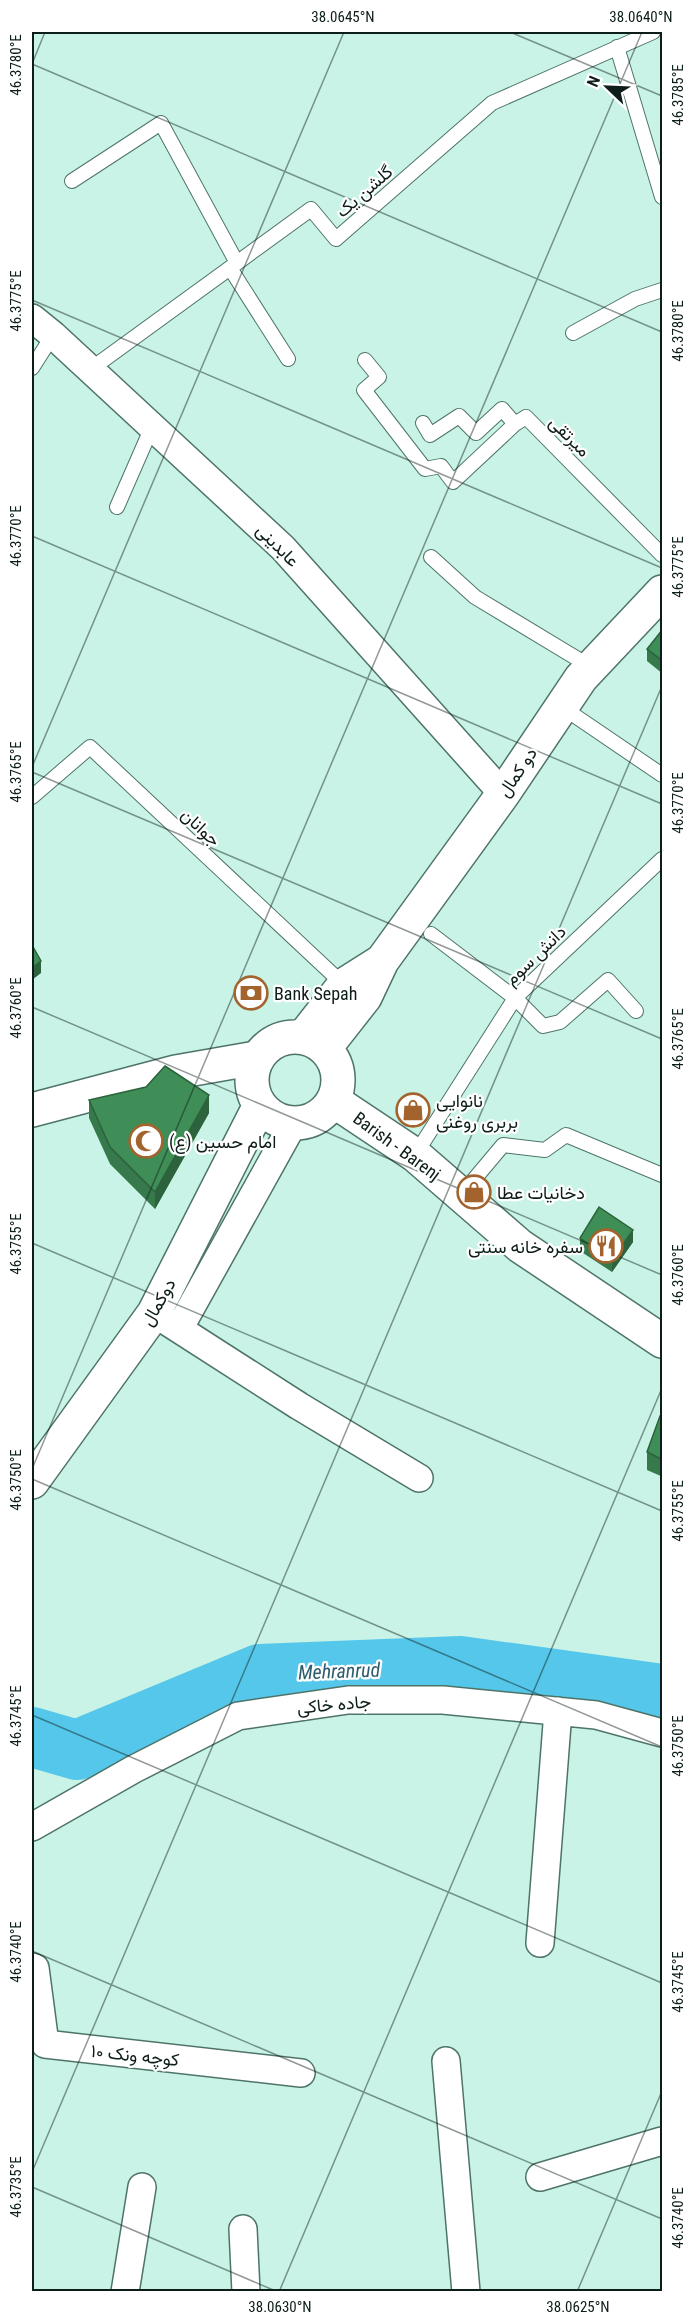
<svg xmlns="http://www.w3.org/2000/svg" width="694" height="2323" font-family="'Roboto Condensed',Vazirmatn,sans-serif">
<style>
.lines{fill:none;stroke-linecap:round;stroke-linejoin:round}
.river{stroke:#55c7ea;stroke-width:60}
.service-casing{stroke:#4e7469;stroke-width:16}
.minor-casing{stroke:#4e7469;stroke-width:30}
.tertiary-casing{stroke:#4e7469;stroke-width:36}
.secondary-casing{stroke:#4e7469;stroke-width:36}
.service{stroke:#fff;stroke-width:14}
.minor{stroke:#fff;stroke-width:27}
.tertiary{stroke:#fff;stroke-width:33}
.secondary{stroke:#fff;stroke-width:33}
.wall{fill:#36794b}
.shaded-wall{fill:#2c633d}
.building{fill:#3f8d57;stroke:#2c633d;stroke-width:1.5}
.ticks{fill:none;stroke:#0d1d19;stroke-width:1.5;stroke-opacity:0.45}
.labels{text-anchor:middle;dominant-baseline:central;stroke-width:4.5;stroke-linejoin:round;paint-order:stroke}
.street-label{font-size:18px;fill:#0d1d19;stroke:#fff}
.poi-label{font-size:18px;fill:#0d1d19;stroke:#fff;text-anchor:start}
.water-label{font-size:20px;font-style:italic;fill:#2e5d6d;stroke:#fff}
.neatline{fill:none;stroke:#0d1d19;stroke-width:2}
.ticks-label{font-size:15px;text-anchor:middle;fill:#0d1d19}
</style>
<rect width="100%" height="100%" fill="#c9f3e6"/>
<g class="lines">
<!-- river -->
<path class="river" d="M 32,1737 L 77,1750 L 260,1674 L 460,1666 L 662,1694"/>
<defs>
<path id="service" d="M 617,47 L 662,197
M 72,181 L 161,123 L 237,263
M 230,268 L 288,359
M 573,333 L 635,299 L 662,290
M 365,360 L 379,377 L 364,390 L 425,469 L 441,466 L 453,482 L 515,424
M 32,368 L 53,335
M 91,369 L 311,209 L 336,239 L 492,103 L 653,32
M 423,423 L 430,435 L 459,416 L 476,433 L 502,409 L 515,424 L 526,417 L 662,555
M 117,507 L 152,427
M 431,557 L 475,597 L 591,667
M 562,707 L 662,775
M 32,797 L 90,747 L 344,985
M 431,934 L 515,998 L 543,1026 L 560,1022 L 608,980 L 636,1011
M 415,1155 L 515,998 L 662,859
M 461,1195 L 503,1145 L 545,1150 L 566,1135 L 662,1175"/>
<path id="minor" d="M 32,318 L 53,335 L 283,548 L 503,794
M 154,1313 L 299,1406 L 419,1478
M 179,1329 L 293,1124
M 32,1827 L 134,1769 L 238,1716 L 348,1700 L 443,1700 L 596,1715 L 662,1733
M 540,1943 L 558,1711
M 32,1967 L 35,1968 L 45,2044 L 301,2073
M 446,2061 L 466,2292
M 540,2177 L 662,2141
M 243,2229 L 246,2292
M 125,2292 L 142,2187"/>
<path id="tertiary" d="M 32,1110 L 176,1072 L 256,1058"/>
<path id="secondary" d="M 304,1036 L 344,985 L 382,961
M252 1080a43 43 0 1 1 86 0a43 43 0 1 1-86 0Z
M 325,1048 L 365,997 L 382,961 L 503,794 L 581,678 L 662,592
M 334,1101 L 415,1155 L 520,1246 L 662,1341
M 32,1482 L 154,1313 L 259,1107"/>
</defs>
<!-- service casing -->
<use href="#service" class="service-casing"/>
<!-- minor casing -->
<use href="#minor" class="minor-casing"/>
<!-- tertiary casing -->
<use href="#tertiary" class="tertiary-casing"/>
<!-- secondary casing -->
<use href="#secondary" class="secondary-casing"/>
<!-- service -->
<use href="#service" class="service"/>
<!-- minor -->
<use href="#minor" class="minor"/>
<!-- tertiary -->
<use href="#tertiary" class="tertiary"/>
<!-- secondary -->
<use href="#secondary" class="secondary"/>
</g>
<!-- wall -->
<path class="wall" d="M 663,629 L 663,674 L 647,661 L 647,649 Z
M 89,1100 L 209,1113 L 155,1209 L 110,1164 L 89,1118 Z
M 580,1238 L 633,1242 L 612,1272 L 580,1251 Z
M 663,1412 L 663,1477 L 647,1470 L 647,1452 Z"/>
<!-- shaded-wall -->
<path class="shaded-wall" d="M 41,961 L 41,973 L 32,980 L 32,968 Z
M 209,1095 L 209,1113 L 155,1209 L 155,1192 Z
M 633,1230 L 633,1242 L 612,1272 L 612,1260 Z"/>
<!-- building -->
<path class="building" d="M 663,629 L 663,661 L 647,649 Z
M 32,945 L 41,961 L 32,968 Z
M 165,1066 L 209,1095 L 155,1192 L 110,1147 L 89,1100 L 146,1087 Z
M 599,1207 L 633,1230 L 612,1260 L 580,1238 Z
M 663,1412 L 663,1460 L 647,1452 L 660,1416 Z"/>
<!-- ticks -->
<path class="ticks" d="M 510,32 L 662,96M 32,64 L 662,332M 32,64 L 45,32M 32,300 L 662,568M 32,536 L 662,804M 32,767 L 344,32M 32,772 L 662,1039M 32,1007 L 662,1275M 32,1243 L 662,1511M 32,1469 L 642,32M 32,1479 L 662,1747M 32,1715 L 662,1983M 32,1951 L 662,2219M 32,2172 L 662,686M 32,2187 L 278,2292M 279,2292 L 662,1388M 577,2292 L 662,2091"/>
<!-- icons -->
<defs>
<symbol id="bank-ring" viewBox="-11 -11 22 22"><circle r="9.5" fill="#fff" stroke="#a3632d" stroke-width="1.5"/><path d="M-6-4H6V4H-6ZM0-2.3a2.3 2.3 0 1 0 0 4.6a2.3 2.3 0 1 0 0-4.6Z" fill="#a3632d"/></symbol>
<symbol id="shop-ring" viewBox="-11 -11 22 22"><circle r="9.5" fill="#fff" stroke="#a3632d" stroke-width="1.5"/><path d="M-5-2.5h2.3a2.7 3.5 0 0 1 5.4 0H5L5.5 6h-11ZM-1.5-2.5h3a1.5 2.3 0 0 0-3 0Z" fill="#a3632d"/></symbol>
<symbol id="mosque-ring" viewBox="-11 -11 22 22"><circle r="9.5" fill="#fff" stroke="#a3632d" stroke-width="1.5"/><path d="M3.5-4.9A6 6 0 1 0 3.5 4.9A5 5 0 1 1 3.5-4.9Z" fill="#a3632d"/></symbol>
<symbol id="restaurant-ring" viewBox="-11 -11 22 22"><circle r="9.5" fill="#fff" stroke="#a3632d" stroke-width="1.5"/><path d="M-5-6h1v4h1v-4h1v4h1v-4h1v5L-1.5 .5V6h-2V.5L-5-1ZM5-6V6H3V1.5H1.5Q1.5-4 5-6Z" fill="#a3632d"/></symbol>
</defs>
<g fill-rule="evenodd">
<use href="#bank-ring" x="232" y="974" width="38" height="38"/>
<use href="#shop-ring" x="394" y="1091" width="38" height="38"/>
<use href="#mosque-ring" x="127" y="1122" width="38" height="38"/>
<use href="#shop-ring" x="455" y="1173" width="38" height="38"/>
<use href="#restaurant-ring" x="587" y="1227" width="38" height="38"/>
</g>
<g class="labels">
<!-- street labels -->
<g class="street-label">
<text transform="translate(364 191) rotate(-41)">گلشن یک</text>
<text transform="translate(570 436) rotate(45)">میرتقی</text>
<text transform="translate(278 545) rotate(45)">عابدینی</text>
<text transform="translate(517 772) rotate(-56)">دو کمال</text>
<text transform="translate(201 827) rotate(43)">جوانان</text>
<text transform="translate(535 955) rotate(-44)">دانش سوم</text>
<text transform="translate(397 1146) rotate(36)">Barish - Barenj</text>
<text transform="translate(158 1302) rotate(-60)">دوکمال</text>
<text transform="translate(334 1704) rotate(-5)">جاده خاکی</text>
<text transform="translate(135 2055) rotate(6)">کوچه ونک ۱۰</text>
</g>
<!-- poi labels -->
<g class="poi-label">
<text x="274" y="993">Bank Sepah</text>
<text x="436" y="1100">نانوایی<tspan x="436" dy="21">بربری روغنی</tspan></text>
<text x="169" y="1141">امام حسین (ع)</text>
<text x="497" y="1192">دخانیات عطا</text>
<text x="583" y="1246" text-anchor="end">سفره خانه سنتی</text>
</g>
<!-- water labels -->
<g class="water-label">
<text transform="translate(339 1671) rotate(-2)">Mehranrud</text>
</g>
</g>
<!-- border -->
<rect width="694" height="2323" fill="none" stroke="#ffffff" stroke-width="66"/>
<!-- north arrow -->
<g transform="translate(607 87) rotate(293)" stroke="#ffffff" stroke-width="4.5" paint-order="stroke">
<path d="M0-4.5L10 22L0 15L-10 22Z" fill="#0d1d19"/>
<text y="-9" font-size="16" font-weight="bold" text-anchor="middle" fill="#0d1d19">N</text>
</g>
<rect x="33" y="33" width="628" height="2257" class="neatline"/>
<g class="ticks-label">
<text x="343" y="22">38.0645°N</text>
<text x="641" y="22">38.0640°N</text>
<text transform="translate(16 65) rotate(-90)" y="5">46.3780°E</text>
<text transform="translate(678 95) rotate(-90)" y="5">46.3785°E</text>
<text transform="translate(16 301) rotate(-90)" y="5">46.3775°E</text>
<text transform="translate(678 331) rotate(-90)" y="5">46.3780°E</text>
<text transform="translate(16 536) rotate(-90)" y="5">46.3770°E</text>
<text transform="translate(678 567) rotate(-90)" y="5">46.3775°E</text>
<text transform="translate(16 772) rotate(-90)" y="5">46.3765°E</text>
<text transform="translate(678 803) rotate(-90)" y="5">46.3770°E</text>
<text transform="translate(16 1008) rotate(-90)" y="5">46.3760°E</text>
<text transform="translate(678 1039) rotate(-90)" y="5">46.3765°E</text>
<text transform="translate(16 1244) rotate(-90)" y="5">46.3755°E</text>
<text transform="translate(678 1275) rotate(-90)" y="5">46.3760°E</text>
<text transform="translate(16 1480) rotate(-90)" y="5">46.3750°E</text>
<text transform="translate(678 1511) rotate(-90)" y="5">46.3755°E</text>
<text transform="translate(16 1716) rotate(-90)" y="5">46.3745°E</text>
<text transform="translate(678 1746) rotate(-90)" y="5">46.3750°E</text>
<text transform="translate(16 1952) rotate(-90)" y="5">46.3740°E</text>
<text transform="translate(678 1982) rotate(-90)" y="5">46.3745°E</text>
<text transform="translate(16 2187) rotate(-90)" y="5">46.3735°E</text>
<text transform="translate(678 2218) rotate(-90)" y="5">46.3740°E</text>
<text x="280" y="2312">38.0630°N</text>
<text x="578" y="2312">38.0625°N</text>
</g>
</svg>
